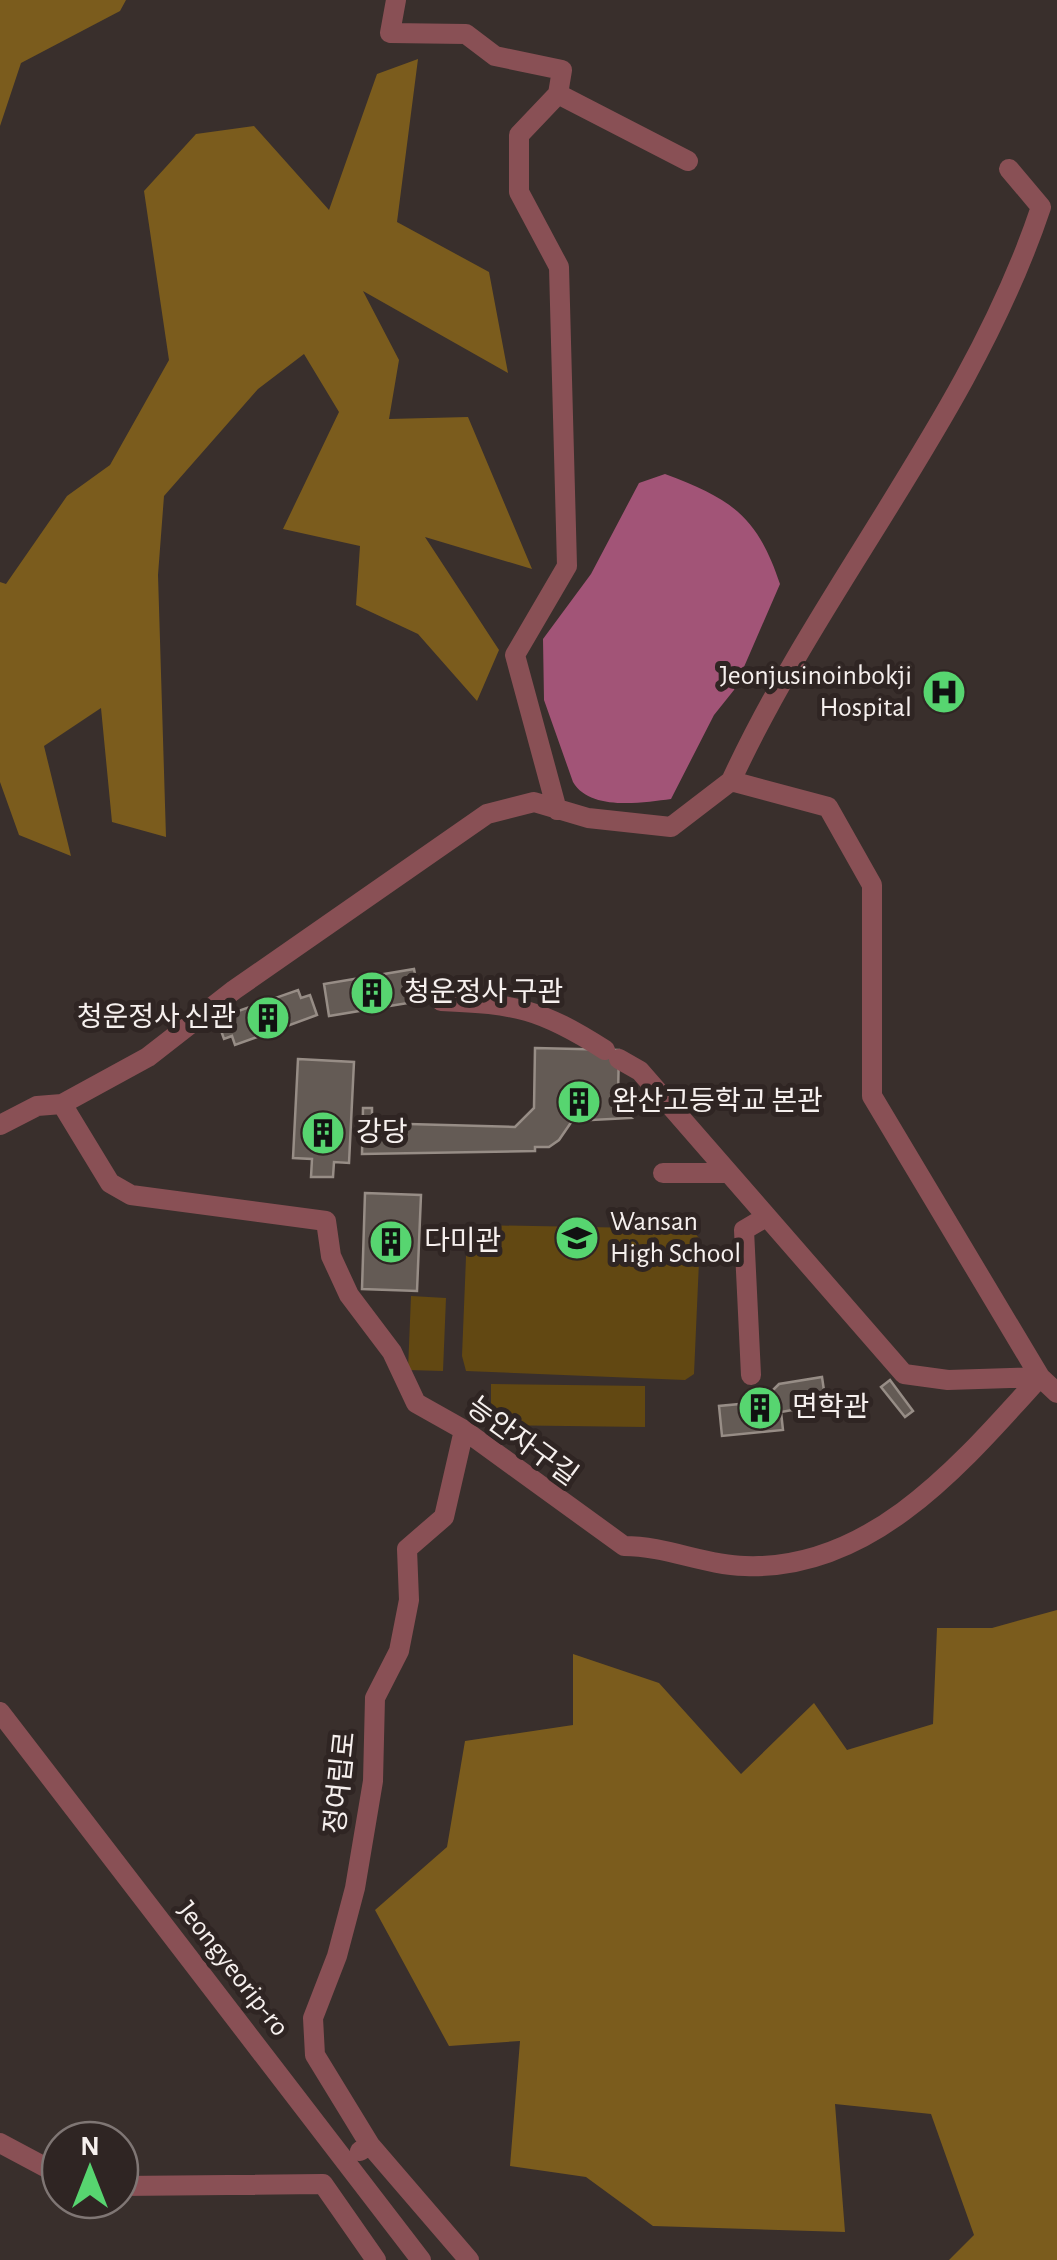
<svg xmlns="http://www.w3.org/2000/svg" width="1057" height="2260" font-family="'Alegreya Sans','Noto Sans KR',sans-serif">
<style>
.green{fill:#624812}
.forest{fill:#7b5c1d}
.water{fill:#a25477}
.building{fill:#645b55;stroke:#978d86;stroke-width:2.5}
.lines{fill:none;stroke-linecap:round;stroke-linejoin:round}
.minor{stroke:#895055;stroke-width:20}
.labels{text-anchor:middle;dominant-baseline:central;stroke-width:10;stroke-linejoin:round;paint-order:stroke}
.poi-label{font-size:28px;fill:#f6f0ee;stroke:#2f2523;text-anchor:start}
.street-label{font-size:28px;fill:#f6f0ee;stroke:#2f2523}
</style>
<rect width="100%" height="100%" fill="#392f2c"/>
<!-- green -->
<path class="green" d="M 476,1225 L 691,1229 L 700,1239 L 694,1374 L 685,1380 L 466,1371 L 462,1356 L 467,1233 Z
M 411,1296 L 446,1298 L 443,1371 L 408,1370 Z
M 491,1384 L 645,1386 L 645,1427 L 491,1425 Z"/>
<!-- forest -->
<path class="forest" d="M 0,0 L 126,0 L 120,11 L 21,63 L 0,126 Z
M 418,59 L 397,222 L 489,272 L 508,373 L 363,291 L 399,360 L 389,419 L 468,417 L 532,569 L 425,537 L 499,650 L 477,701 L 418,634 L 356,605 L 360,546 L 283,529 L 339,412 L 304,354 L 258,389 L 164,496 L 158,575 L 166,837 L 112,822 L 101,708 L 44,746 L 71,856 L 19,835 L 0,782 L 0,582 L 6,584 L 67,496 L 110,465 L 169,360 L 144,191 L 196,134 L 254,126 L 329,210 L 377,74 Z
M 1057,1610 L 1057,2260 L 949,2260 L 974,2235 L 931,2114 L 835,2104 L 845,2232 L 653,2226 L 586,2177 L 510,2166 L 520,2041 L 449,2046 L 375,1910 L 447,1847 L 465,1741 L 573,1725 L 573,1654 L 659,1683 L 741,1774 L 814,1703 L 847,1750 L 933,1724 L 937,1628 L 992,1628 Z"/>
<!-- water -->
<path class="water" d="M 665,474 C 731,499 757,515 780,584 L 734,690 L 714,715 L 671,799 C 641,803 590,811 573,782 L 544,700 L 543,639 L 591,574 L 639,483 Z"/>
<!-- building -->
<path class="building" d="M 414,969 L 420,1001 L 329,1016 L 324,984 Z
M 298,990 L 301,998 L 310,995 L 317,1015 L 235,1045 L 232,1036 L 224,1039 L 219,1025 L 230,1021 L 227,1015 Z
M 535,1048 L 619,1050 L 618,1096 L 624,1096 L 624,1112 L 631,1118 L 572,1121 L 559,1140 L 549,1147 L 535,1147 L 535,1151 L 362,1154 L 363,1108 L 372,1108 L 372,1123 L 515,1127 L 534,1108 Z
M 298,1059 L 354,1062 L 349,1163 L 334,1162 L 333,1177 L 311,1177 L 312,1159 L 293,1158 Z
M 365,1193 L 421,1195 L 417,1291 L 362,1289 Z
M 822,1377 L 826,1404 L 781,1412 L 783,1430 L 722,1436 L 719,1406 L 761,1402 L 779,1384 Z
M 890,1380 L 913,1411 L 905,1417 L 881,1387 Z"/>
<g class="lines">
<!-- minor -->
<path class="minor" d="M 396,0 L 390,33 L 466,34 L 495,56 L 562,70 L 558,94
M 1009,169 L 1041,207 C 972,414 822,584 731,781 L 828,807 L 872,885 L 872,1096 L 1040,1377 L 1057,1393
M 557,810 L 515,655 L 567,566 L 559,267 L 519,192 L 519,135 L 558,94 L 688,161
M 441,1001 C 516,1004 541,1009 605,1050
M 619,1059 L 640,1071 L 904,1374 L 948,1380 L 1040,1377
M 62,1104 L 110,1183 L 131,1195 L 326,1221 L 331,1256 L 349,1295 L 392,1352 L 416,1403 L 464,1430 L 624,1546 C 666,1546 704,1565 745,1566 C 872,1571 962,1463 1040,1377
M 0,1125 L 37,1106 L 62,1104 L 148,1057 L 234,990 L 487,814 L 534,802 L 588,818 L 671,827 L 731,781
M 663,1173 L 728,1173
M 751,1375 L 744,1230 L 766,1217
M 0,1712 L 421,2260
M 0,2143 L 60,2175
M 370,2145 L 315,2055 L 313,2018 L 337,1956 L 355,1888 L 373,1781 L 375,1698 L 399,1651 L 409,1600 L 407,1549 L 444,1517 L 464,1430
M 360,2151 L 370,2145 L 469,2260
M 120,2186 L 323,2184 L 376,2260"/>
</g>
<!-- icons -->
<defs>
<symbol id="hospital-disc" viewBox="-11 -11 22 22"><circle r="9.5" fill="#57d570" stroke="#2f2523"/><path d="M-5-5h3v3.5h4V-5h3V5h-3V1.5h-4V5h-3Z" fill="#111"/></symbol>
<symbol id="building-disc" viewBox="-11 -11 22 22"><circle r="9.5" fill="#57d570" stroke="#2f2523"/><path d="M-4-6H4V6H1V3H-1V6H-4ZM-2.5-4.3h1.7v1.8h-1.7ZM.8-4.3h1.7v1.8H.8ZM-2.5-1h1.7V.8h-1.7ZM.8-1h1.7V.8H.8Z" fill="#111"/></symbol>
<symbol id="school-disc" viewBox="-11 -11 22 22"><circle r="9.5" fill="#57d570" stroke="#2f2523"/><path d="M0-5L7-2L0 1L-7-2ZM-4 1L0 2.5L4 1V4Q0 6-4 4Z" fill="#111"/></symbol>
</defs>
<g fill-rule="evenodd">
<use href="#hospital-disc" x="919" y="667" width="50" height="50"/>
<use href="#building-disc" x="347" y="968" width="50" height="50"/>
<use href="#building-disc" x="243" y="993" width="50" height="50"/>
<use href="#building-disc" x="554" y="1077" width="50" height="50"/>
<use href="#building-disc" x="298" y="1108" width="50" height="50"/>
<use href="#school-disc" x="552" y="1213" width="50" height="50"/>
<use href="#building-disc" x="366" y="1217" width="50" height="50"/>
<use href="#building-disc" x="735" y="1383" width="50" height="50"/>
</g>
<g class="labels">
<!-- poi labels -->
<g class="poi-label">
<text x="912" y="676" text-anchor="end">Jeonjusinoinbokji<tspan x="912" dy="32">Hospital</tspan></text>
<text x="404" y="993">청운정사 구관</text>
<text x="236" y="1018" text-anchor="end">청운정사 신관</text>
<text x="612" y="1102">완산고등학교 본관</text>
<text x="356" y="1133">강당</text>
<text x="610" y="1222">Wansan<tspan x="610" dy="32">High School</tspan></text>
<text x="424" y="1242">다미관</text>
<text x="792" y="1408">면학관</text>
</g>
<!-- street labels -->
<g class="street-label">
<text transform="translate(522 1442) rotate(36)">능안자구길</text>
<text transform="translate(341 1783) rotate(-84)">정여립로</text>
<text transform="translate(233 1969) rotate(52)">Jeongyeorip-ro</text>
</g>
</g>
<!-- north arrow -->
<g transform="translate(90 2170)"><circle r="48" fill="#2f2523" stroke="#7f7674" stroke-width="2.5"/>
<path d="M0-8L18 38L0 25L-18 38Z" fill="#57d570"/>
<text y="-15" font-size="28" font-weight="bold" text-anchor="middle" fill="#f6f0ee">N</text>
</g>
</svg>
